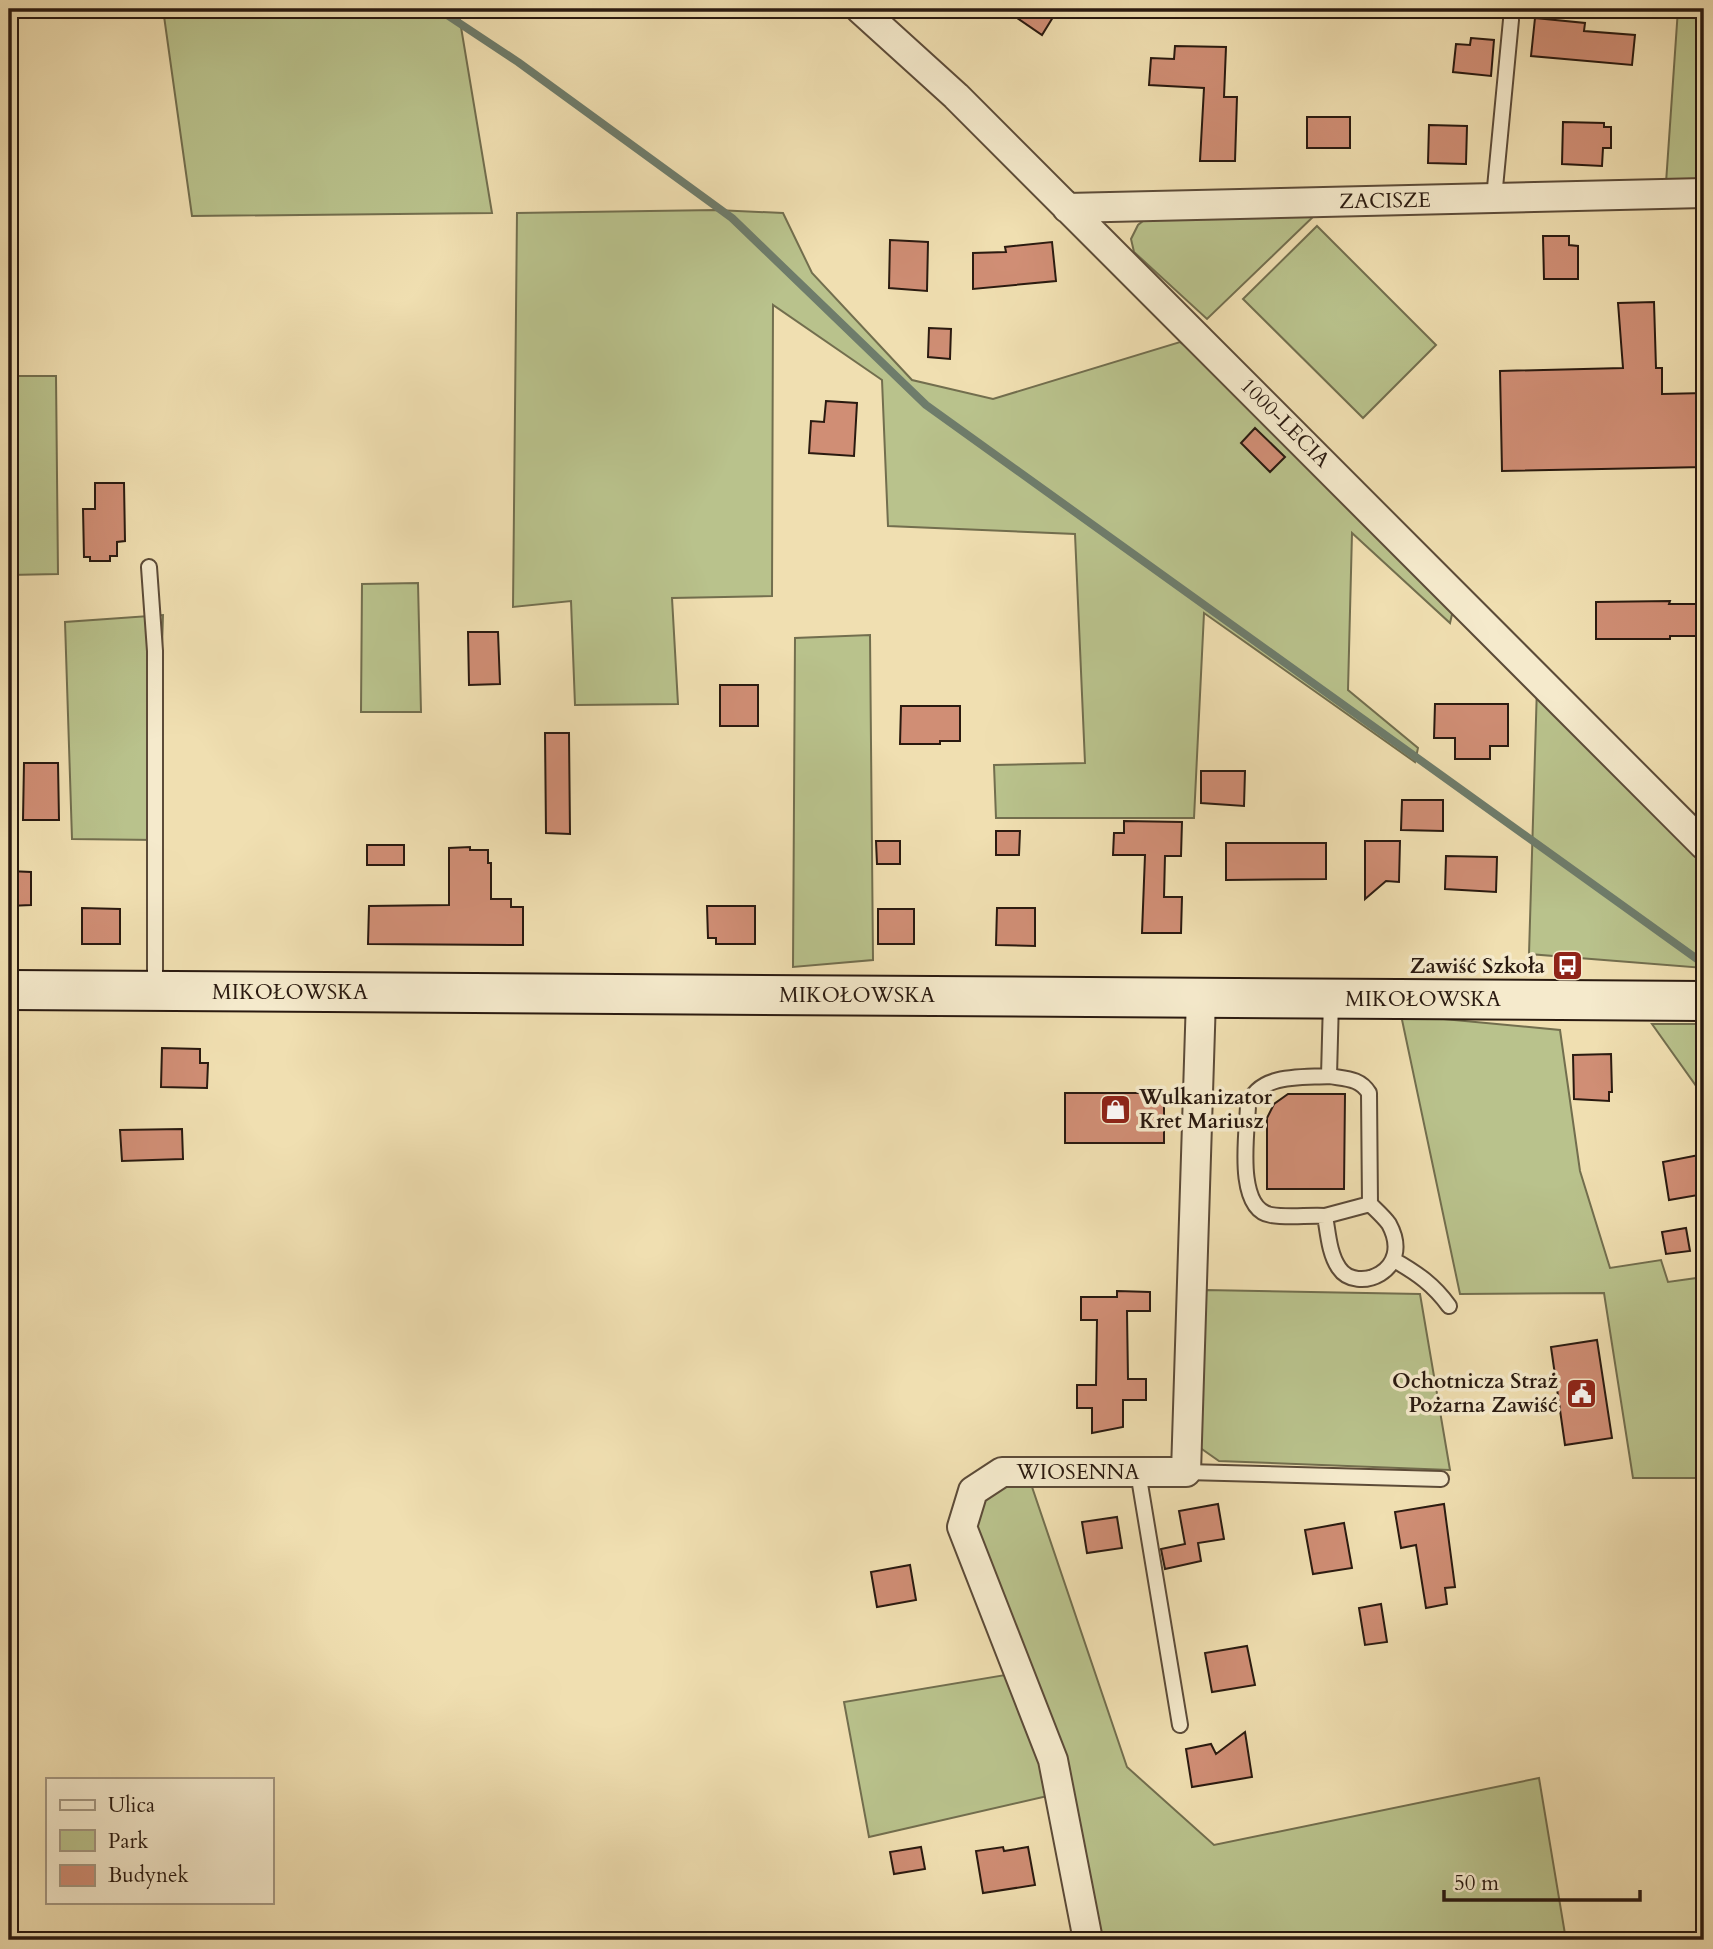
<svg xmlns="http://www.w3.org/2000/svg" width="1713" height="1949" font-family="Cardo,serif">
<style>
.green{fill:#b9c28c;stroke:#726e4e;stroke-width:2}
.lines{fill:none;stroke-linecap:round;stroke-linejoin:round}
.stream{stroke:#6e7c6b;stroke-width:8}
.building{fill:#d08e75;stroke:#2a1a10;stroke-width:2}
.service-casing{stroke:#5c4b38;stroke-width:18}
.minor-casing{stroke:#5c4b38;stroke-width:32}
.secondary-casing{stroke:#2a1a10;stroke-width:42}
.service{stroke:#f5eacc;stroke-width:14}
.minor{stroke:#f5eacc;stroke-width:28}
.secondary{stroke:#f5eacc;stroke-width:38}
.labels{text-anchor:middle;dominant-baseline:central;stroke-width:7;stroke-linejoin:round;paint-order:stroke}
.street-label{font-size:21px;fill:#2a1a10;stroke:#f5eacc}
.poi-label{font-size:21px;font-weight:bold;fill:#2a1a10;stroke:#f5eacc;text-anchor:end}
</style>
<rect width="100%" height="100%" fill="#f0dfb1"/>
<filter id="stains"><feTurbulence type="fractalNoise" baseFrequency=".00286" numOctaves="4"/><feColorMatrix values="0 0 0 0 .2 0 0 0 0 .09 0 0 0 0 .02 0 0 0 .5 -.17"/></filter>
<radialGradient id="worn" r=".72"><stop offset=".6" stop-color="#630" stop-opacity="0"/><stop offset="1" stop-color="#630" stop-opacity=".3"/></radialGradient>
<!-- green -->
<path class="green" d="M 163,9 L 458,9 L 492,213 L 192,216 Z
M 1678,9 L 1704,9 L 1704,181 L 1666,183 Z
M 716,210 L 783,213 L 812,273 L 912,380 L 993,399 L 1180,342 L 1218,371 L 1453,610 L 1450,623 L 1352,533 L 1348,690 L 1418,748 L 1415,762 L 1204,613 L 1194,818 L 996,818 L 994,765 L 1085,763 L 1075,534 L 888,526 L 882,380 L 773,305 L 772,596 L 672,598 L 678,704 L 575,705 L 571,601 L 513,607 L 517,213 Z
M 1153,213 L 1317,213 L 1207,319 L 1134,252 L 1131,239 L 1138,225 Z
M 1317,226 L 1436,345 L 1363,418 L 1243,299 Z
M 9,376 L 56,376 L 58,574 L 9,575 Z
M 418,583 L 421,712 L 361,712 L 362,584 Z
M 163,615 L 156,840 L 72,839 L 65,622 Z
M 870,635 L 873,960 L 793,967 L 795,638 Z
M 1537,686 L 1704,860 L 1704,968 L 1529,954 Z
M 1401,1015 L 1560,1030 L 1580,1171 L 1610,1268 L 1661,1260 L 1668,1282 L 1704,1277 L 1704,1478 L 1633,1478 L 1604,1293 L 1460,1294 Z
M 1652,1024 L 1704,1024 L 1704,1097 Z
M 1205,1290 L 1420,1294 L 1450,1470 L 1219,1461 L 1199,1447 Z
M 1003,1484 L 1031,1484 L 1127,1767 L 1214,1845 L 1539,1778 L 1566,1940 L 1096,1940 L 969,1528 L 974,1500 Z
M 1011,1674 L 1056,1794 L 869,1837 L 844,1702 Z"/>
<g class="lines">
<!-- stream -->
<path class="stream" d="M 438,9 L 518,62 L 732,218 L 926,405 L 1704,964"/>
</g>
<!-- building -->
<path class="building" d="M 1004,9 L 1058,9 L 1042,35 Z
M 1535,18 L 1585,23 L 1584,31 L 1635,35 L 1632,65 L 1531,56 Z
M 1471,38 L 1494,40 L 1491,76 L 1453,72 L 1456,44 L 1470,45 Z
M 1175,46 L 1226,47 L 1224,97 L 1237,97 L 1235,161 L 1200,161 L 1204,88 L 1149,85 L 1151,58 L 1174,59 Z
M 1307,117 L 1350,117 L 1350,148 L 1307,148 Z
M 1563,122 L 1604,123 L 1604,127 L 1611,127 L 1611,148 L 1603,148 L 1602,166 L 1562,164 Z
M 1429,125 L 1467,126 L 1466,164 L 1428,163 Z
M 1543,236 L 1569,236 L 1569,245 L 1578,246 L 1578,279 L 1544,279 Z
M 890,240 L 928,242 L 927,291 L 889,288 Z
M 1052,242 L 1056,281 L 973,289 L 973,253 L 1006,252 L 1005,247 Z
M 1654,302 L 1656,368 L 1662,368 L 1662,394 L 1704,393 L 1704,467 L 1502,471 L 1500,371 L 1623,368 L 1618,303 Z
M 929,328 L 951,329 L 950,359 L 928,357 Z
M 826,401 L 857,403 L 854,456 L 809,453 L 811,421 L 824,422 Z
M 1255,428 L 1285,457 L 1270,472 L 1241,443 Z
M 95,483 L 124,483 L 125,541 L 117,542 L 117,556 L 110,556 L 110,561 L 90,561 L 90,557 L 84,557 L 83,509 L 95,509 Z
M 1670,601 L 1669,604 L 1704,604 L 1704,636 L 1670,636 L 1670,639 L 1596,639 L 1596,602 Z
M 468,632 L 498,632 L 500,684 L 469,685 Z
M 720,685 L 758,685 L 758,726 L 720,726 Z
M 1435,704 L 1508,704 L 1508,746 L 1490,746 L 1490,759 L 1455,759 L 1455,738 L 1434,738 Z
M 901,706 L 960,706 L 960,741 L 940,741 L 940,744 L 900,744 Z
M 545,733 L 569,733 L 570,834 L 546,833 Z
M 24,763 L 58,763 L 59,820 L 23,820 Z
M 1201,771 L 1245,771 L 1244,806 L 1201,803 Z
M 1402,800 L 1443,800 L 1443,831 L 1401,830 Z
M 1124,821 L 1182,822 L 1181,856 L 1165,856 L 1164,897 L 1182,897 L 1181,933 L 1142,933 L 1145,855 L 1113,855 L 1114,833 L 1124,833 Z
M 996,831 L 1020,831 L 1019,855 L 996,855 Z
M 876,841 L 900,841 L 900,864 L 877,864 Z
M 1365,841 L 1400,841 L 1399,882 L 1386,881 L 1365,899 Z
M 1226,843 L 1326,843 L 1326,879 L 1226,880 Z
M 367,845 L 404,845 L 404,865 L 367,865 Z
M 470,847 L 470,850 L 488,850 L 488,863 L 491,863 L 491,899 L 511,899 L 511,907 L 523,907 L 523,945 L 368,944 L 369,906 L 449,905 L 449,848 Z
M 1446,856 L 1497,857 L 1496,892 L 1445,889 Z
M 9,871 L 31,872 L 31,905 L 9,906 Z
M 707,906 L 755,906 L 755,944 L 716,944 L 716,938 L 708,938 Z
M 82,908 L 120,909 L 120,944 L 82,944 Z
M 997,908 L 1035,908 L 1035,946 L 996,945 Z
M 878,909 L 914,909 L 914,944 L 878,944 Z
M 162,1048 L 200,1049 L 200,1063 L 208,1063 L 207,1088 L 161,1087 Z
M 1611,1054 L 1612,1092 L 1609,1092 L 1609,1101 L 1574,1099 L 1573,1055 Z
M 1065,1093 L 1164,1093 L 1164,1143 L 1065,1143 Z
M 1288,1094 L 1345,1094 L 1344,1189 L 1267,1189 L 1267,1118 L 1274,1104 Z
M 182,1129 L 183,1159 L 122,1161 L 120,1130 Z
M 1704,1154 L 1704,1194 L 1669,1200 L 1663,1162 Z
M 1686,1228 L 1690,1251 L 1666,1254 L 1662,1232 Z
M 1117,1291 L 1150,1292 L 1150,1311 L 1127,1311 L 1128,1379 L 1146,1379 L 1146,1400 L 1123,1400 L 1123,1427 L 1092,1433 L 1092,1408 L 1077,1408 L 1077,1385 L 1096,1385 L 1097,1320 L 1081,1320 L 1081,1297 L 1117,1297 Z
M 1597,1340 L 1612,1438 L 1565,1445 L 1551,1347 Z
M 1218,1504 L 1224,1539 L 1198,1543 L 1201,1561 L 1165,1569 L 1161,1549 L 1185,1544 L 1179,1511 Z
M 1444,1504 L 1455,1587 L 1445,1588 L 1447,1604 L 1426,1608 L 1416,1545 L 1401,1548 L 1395,1512 Z
M 1117,1517 L 1122,1548 L 1087,1553 L 1082,1522 Z
M 1344,1523 L 1352,1568 L 1313,1574 L 1305,1530 Z
M 910,1565 L 916,1600 L 877,1607 L 871,1572 Z
M 1381,1604 L 1387,1642 L 1365,1645 L 1359,1608 Z
M 1247,1646 L 1255,1685 L 1212,1692 L 1205,1653 Z
M 1245,1732 L 1252,1777 L 1192,1787 L 1186,1749 L 1211,1744 L 1216,1754 Z
M 921,1847 L 925,1869 L 894,1874 L 890,1852 Z
M 1003,1847 L 1004,1851 L 1028,1847 L 1035,1885 L 983,1893 L 976,1851 Z"/>
<g class="lines">
<defs>
<path id="service" d="M 1494,198 L 1511,20
M 149,567 L 155,651 L 155,989
M 1331,1000 L 1329,1076 C 1346,1079 1360,1078 1369,1093 L 1370,1204 C 1376,1210 1384,1217 1389,1224 C 1415,1272 1356,1294 1339,1268 C 1329,1254 1328,1232 1325,1216 L 1370,1204
M 1325,1216 C 1308,1215 1288,1218 1271,1215 C 1235,1209 1247,1132 1248,1106 C 1258,1073 1301,1078 1329,1076
M 1394,1260 C 1417,1273 1434,1285 1449,1306
M 1138,1472 L 1180,1725
M 1186,1472 L 1441,1479"/>
<path id="minor" d="M 860,9 L 956,96 L 1704,845
M 1067,208 L 1704,193
M 1088,1940 L 1053,1760 L 962,1527 L 973,1491 L 1002,1472 L 1186,1472 L 1201,998"/>
<path id="secondary" d="M 9,990 L 1704,1001"/>
</defs>
<!-- service casing -->
<use href="#service" class="service-casing"/>
<!-- minor casing -->
<use href="#minor" class="minor-casing"/>
<!-- secondary casing -->
<use href="#secondary" class="secondary-casing"/>
<!-- service -->
<use href="#service" class="service"/>
<!-- minor -->
<use href="#minor" class="minor"/>
<!-- secondary -->
<use href="#secondary" class="secondary"/>
</g>
<!-- icons -->
<defs>
<symbol id="bus-square" viewBox="-11 -11 22 22"><rect x="-9" y="-9" width="18" height="18" rx="4" fill="#8f2418" stroke="#f5eacc"/><path d="M-5-6H5V4H4V6H2V4H-2V6H-4V4H-5ZM-3.5-4V0h7V-4ZM-3.5 1.2v1.5H-2V1.2ZM2 1.2v1.5H3.5V1.2Z" fill="#fff"/></symbol>
<symbol id="shop-square" viewBox="-11 -11 22 22"><rect x="-9" y="-9" width="18" height="18" rx="4" fill="#8f2418" stroke="#f5eacc"/><path d="M-5-2.5h2.3a2.7 3.5 0 0 1 5.4 0H5L5.5 6h-11ZM-1.5-2.5h3a1.5 2.3 0 0 0-3 0Z" fill="#fff"/></symbol>
<symbol id="civic-square" viewBox="-11 -11 22 22"><rect x="-9" y="-9" width="18" height="18" rx="4" fill="#8f2418" stroke="#f5eacc"/><path d="M-.6-6.5H3V-4.5H.6V-3L4-1V1h2V6H-6V1h2V-1L-.6-3ZM-1.2 2.5V6h2.4V2.5Z" fill="#fff"/></symbol>
</defs>
<g fill-rule="evenodd">
<use href="#bus-square" x="1550" y="948" width="35" height="35"/>
<use href="#shop-square" x="1098" y="1092" width="35" height="35"/>
<use href="#civic-square" x="1564" y="1376" width="35" height="35"/>
</g>
<g class="labels">
<!-- street labels -->
<g class="street-label">
<text transform="translate(1385 201) rotate(-1)">ZACISZE</text>
<text transform="translate(1285 423) rotate(45)">1000-LECIA</text>
<text x="290" y="992">MIKOŁOWSKA</text>
<text x="857" y="995">MIKOŁOWSKA</text>
<text x="1423" y="999">MIKOŁOWSKA</text>
<text x="1078" y="1472">WIOSENNA</text>
</g>
<!-- poi labels -->
<g class="poi-label">
<text x="1545" y="966">Zawiść Szkoła</text>
<text x="1139" y="1097" text-anchor="start">Wulkanizator<tspan x="1139" dy="24">Kret Mariusz</tspan></text>
<text x="1558" y="1381">Ochotnicza Straż<tspan x="1558" dy="24">Pożarna Zawiść</tspan></text>
</g>
</g>
<!-- margin -->
<rect width="1713" height="1949" fill="none" stroke="#f0dfb1" stroke-width="35"/>
<rect x="10" y="10" width="1692" height="1928" fill="none" stroke="#2a1a10" stroke-width="3.5"/>
<rect x="18" y="18" width="1678" height="1914" fill="none" stroke="#2a1a10" stroke-width="2"/>
<!-- legend -->
<rect x="46" y="1778" width="228" height="126" fill="#f5eacc" stroke="#a49781" stroke-width="2"/>
<rect x="60" y="1800" width="35" height="10" fill="#f5eacc" stroke="#a49781" stroke-width="2"/>
<text x="108" y="1812" font-size="21" fill="#2a1a10">Ulica</text>
<rect x="60" y="1830" width="35" height="21" fill="#b9c28c" stroke="#a49781" stroke-width="2"/>
<text x="108" y="1848" font-size="21" fill="#2a1a10">Park</text>
<rect x="60" y="1865" width="35" height="21" fill="#d08e75" stroke="#a49781" stroke-width="2"/>
<text x="108" y="1882" font-size="21" fill="#2a1a10">Budynek</text>
<!-- scale -->
<path d="M1444 1890v10h196v-10" fill="none" stroke="#2a1a10" stroke-width="3.5"/>
<text x="1454" y="1890" font-size="21" fill="#2a1a10" stroke="#f5eacc" stroke-width="5" paint-order="stroke">50 m</text>
<rect width="100%" height="100%" filter="url(#stains)"/>
<rect width="100%" height="100%" fill="url(#worn)"/>
</svg>
